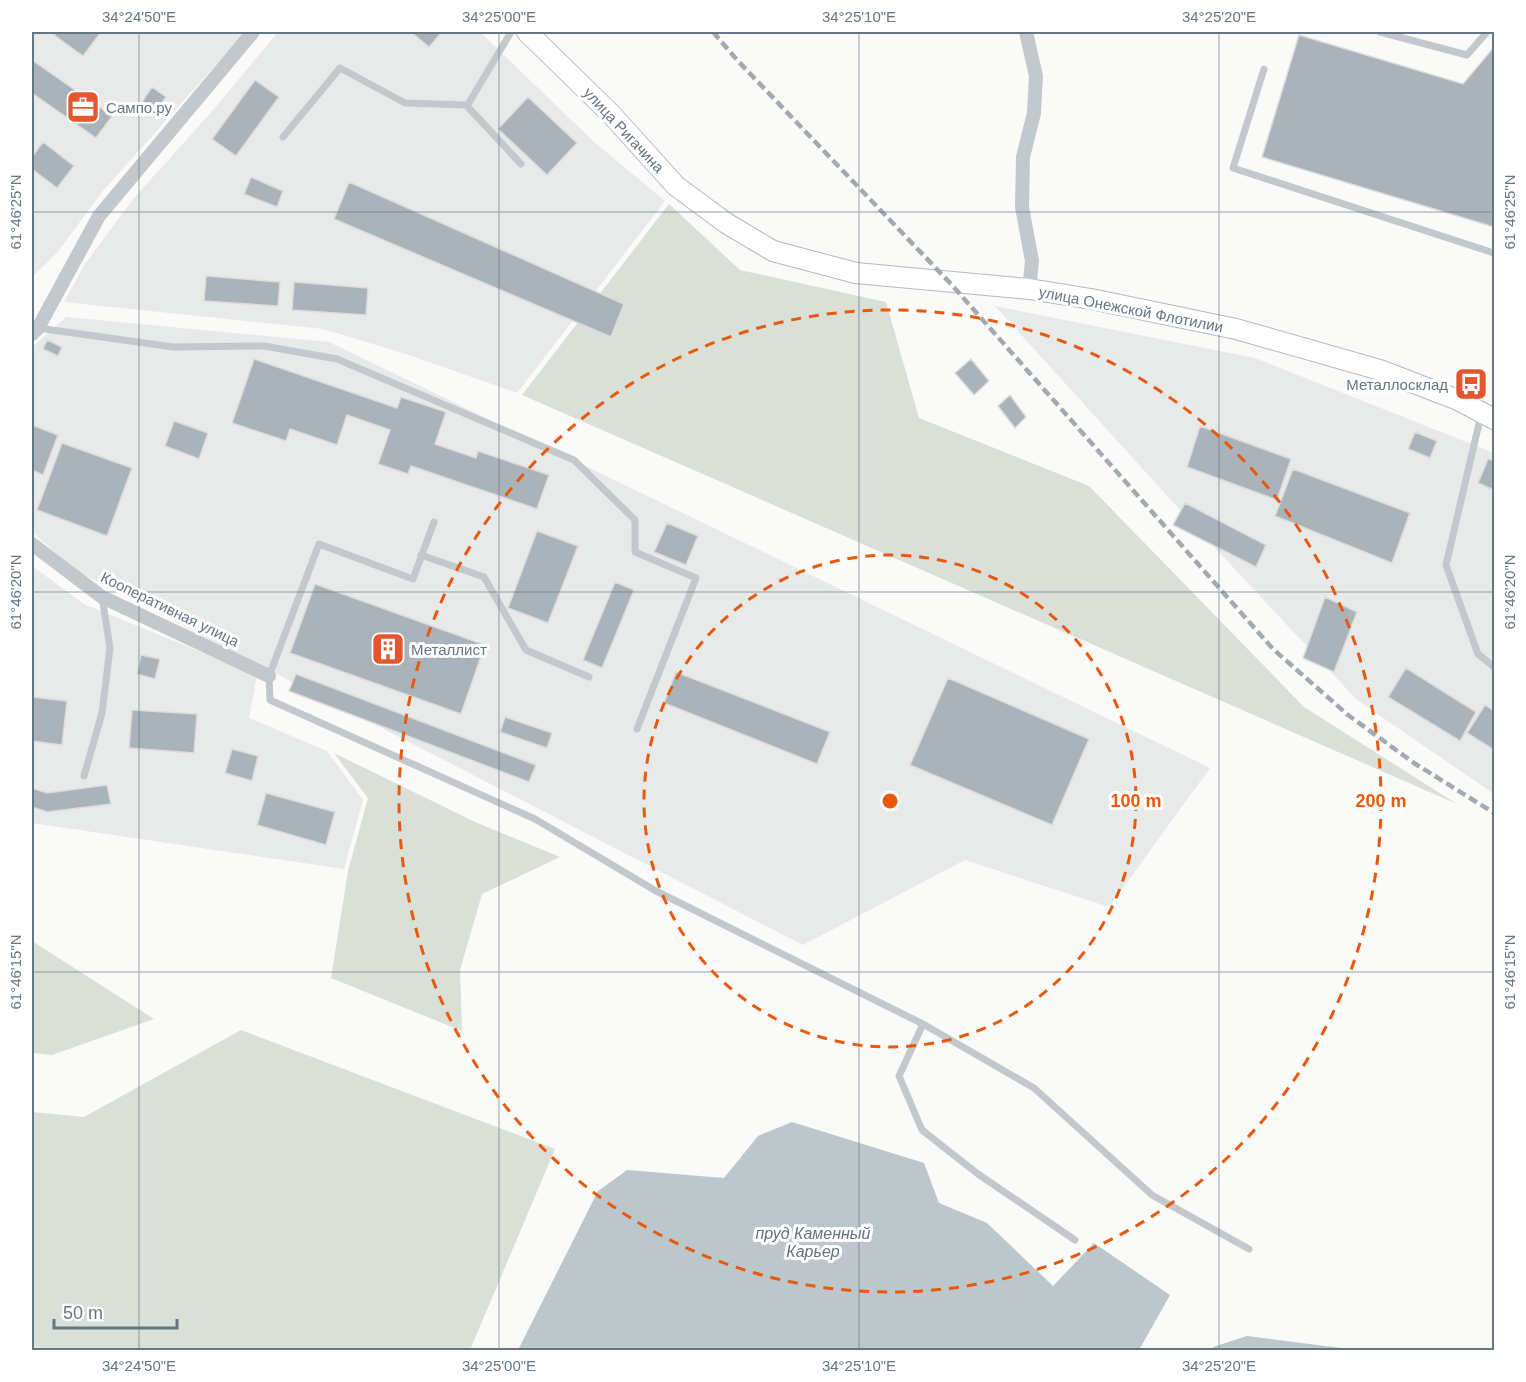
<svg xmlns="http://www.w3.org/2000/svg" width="1526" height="1382" font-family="Helvetica,sans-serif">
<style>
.built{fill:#e8e9e9}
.green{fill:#dadfd7}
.water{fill:#bbc7cb}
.building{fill:#aab3b9;stroke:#dcdcda;stroke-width:1.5}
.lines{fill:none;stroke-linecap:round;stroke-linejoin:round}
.secondary-casing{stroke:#b3babf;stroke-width:22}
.service{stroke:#c3c8cc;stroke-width:7}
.minor{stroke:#c3c8cc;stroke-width:14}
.secondary{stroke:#fff;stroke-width:20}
.rail{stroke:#a2aab0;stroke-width:4.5;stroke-dasharray:9 4.5;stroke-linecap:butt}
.ticks{fill:none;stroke:#657683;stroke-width:1.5;stroke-opacity:0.45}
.ring{fill:none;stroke:#e8590c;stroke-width:3;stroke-dasharray:10 8}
.labels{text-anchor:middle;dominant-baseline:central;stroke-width:6;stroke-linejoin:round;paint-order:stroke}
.poi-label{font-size:15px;fill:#657683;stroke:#fff;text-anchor:start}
.street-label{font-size:15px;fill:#657683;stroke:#fff}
.water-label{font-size:16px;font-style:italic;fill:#60757c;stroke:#fff}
.centre{fill:#e8590c;stroke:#fff;stroke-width:3}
.ring-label{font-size:18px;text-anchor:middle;font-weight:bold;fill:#e8590c;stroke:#fff;stroke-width:6;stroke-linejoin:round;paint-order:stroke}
.neatline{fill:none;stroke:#657683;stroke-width:2}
.ticks-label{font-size:15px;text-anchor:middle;fill:#657683}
</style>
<rect width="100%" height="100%" fill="#fafaf8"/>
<!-- built -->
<path class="built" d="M 32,32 L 245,32 L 102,192 L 57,253 L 32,277 Z
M 278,32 L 480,32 L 593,141 L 665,201 L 517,393 L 406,354 L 323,329 L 64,302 L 85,264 L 133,199 L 215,108 Z
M 995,306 L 1255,358 L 1494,453 L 1494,794 L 1357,700 L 1190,521 Z
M 66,317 L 329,342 L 1210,768 L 1109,907 L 965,860 L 803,945 L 77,571 L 32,532 L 32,347 Z
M 32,566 L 84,604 L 257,675 L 249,718 L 327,751 L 363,800 L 344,869 L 32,823 Z"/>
<!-- green -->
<path class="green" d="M 669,204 L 740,270 L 886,302 L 919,418 L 1089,486 L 1304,707 L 1457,804 L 522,395 Z
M 334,753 L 475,822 L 560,857 L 482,894 L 460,970 L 462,1031 L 331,978 L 348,871 L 368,798 Z
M 32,941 L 154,1019 L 52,1055 L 32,1053 Z
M 241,1030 L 555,1149 L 470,1350 L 32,1350 L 32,1112 L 84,1117 Z"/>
<!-- water -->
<path class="water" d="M 792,1122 L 924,1163 L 939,1203 L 987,1223 L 1053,1286 L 1094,1243 L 1170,1295 L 1139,1350 L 518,1350 L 598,1191 L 627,1170 L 724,1178 L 758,1136 Z
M 1247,1336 L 1357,1350 L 1213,1350 L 1213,1347 Z"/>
<!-- building -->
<path class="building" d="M 57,32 L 101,32 L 83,56 L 54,35 Z
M 411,32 L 442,32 L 429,47 Z
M 1299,35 L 1463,84 L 1494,47 L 1494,227 L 1262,157 Z
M 32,60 L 112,116 L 96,138 L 32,93 Z
M 255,80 L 279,97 L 236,156 L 212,139 Z
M 152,87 L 166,97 L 156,112 L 142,102 Z
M 528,97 L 577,143 L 547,175 L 498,129 Z
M 43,142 L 74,166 L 57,188 L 32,169 L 32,157 Z
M 251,177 L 283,191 L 277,207 L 244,194 Z
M 349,182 L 624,304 L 611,337 L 334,219 Z
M 206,276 L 280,282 L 278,306 L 204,301 Z
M 294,282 L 368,288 L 366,315 L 292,310 Z
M 47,340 L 62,347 L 58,356 L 43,349 Z
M 254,359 L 397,408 L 401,397 L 446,412 L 435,444 L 476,458 L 478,451 L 549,475 L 537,509 L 411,466 L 408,474 L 378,464 L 390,430 L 347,415 L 337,445 L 290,429 L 286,441 L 232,423 Z
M 971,359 L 989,381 L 974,395 L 955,373 Z
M 1010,395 L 1026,417 L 1015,428 L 998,406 Z
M 174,421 L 208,433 L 199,459 L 165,446 Z
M 32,425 L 58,435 L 43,475 L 32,470 Z
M 1200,426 L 1291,459 L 1277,500 L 1187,467 Z
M 1415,432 L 1437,441 L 1430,458 L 1408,449 Z
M 62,443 L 132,468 L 107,536 L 37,510 Z
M 1488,459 L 1494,461 L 1494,490 L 1478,483 Z
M 1293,469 L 1410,513 L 1392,563 L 1275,516 Z
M 1185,503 L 1266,545 L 1256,567 L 1173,525 Z
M 667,523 L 698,536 L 686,565 L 654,552 Z
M 537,531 L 578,546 L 548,623 L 508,608 Z
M 615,582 L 634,590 L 602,668 L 583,660 Z
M 315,584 L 485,645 L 461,714 L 290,653 Z
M 1325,597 L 1357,612 L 1334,672 L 1303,658 Z
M 141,655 L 160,659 L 155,679 L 137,674 Z
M 1406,668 L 1476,712 L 1460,741 L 1388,697 Z
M 676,672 L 830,732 L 817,764 L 664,703 Z
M 296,674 L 536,765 L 529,782 L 289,691 Z
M 948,678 L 1089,739 L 1052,825 L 910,765 Z
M 32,697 L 67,701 L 62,745 L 32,741 Z
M 1485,705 L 1494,711 L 1494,750 L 1467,733 Z
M 132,710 L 197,714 L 194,753 L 129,748 Z
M 505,717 L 552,733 L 547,748 L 500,732 Z
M 232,749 L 258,756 L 252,781 L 225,773 Z
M 107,785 L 111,804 L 47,812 L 32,807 L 32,788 L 47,793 Z
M 266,793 L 335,812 L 326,845 L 257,825 Z"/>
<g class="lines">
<defs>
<path id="secondary" d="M 527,32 L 611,114 L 676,186 L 726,223 L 773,251 L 856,273 L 1029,289 L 1091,299 L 1236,329 L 1380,370 L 1458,400 L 1494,419"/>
</defs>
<!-- secondary casing -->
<use href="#secondary" class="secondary-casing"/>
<!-- service -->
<path class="service" d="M 511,32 L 467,106 L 521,164
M 1380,32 L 1467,55 L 1487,32
M 1264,69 L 1233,168 L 1494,253
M 283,137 L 340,68 L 405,103 L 467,105
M 38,328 L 173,347 L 264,346 L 337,359 L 574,460 L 635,520 L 635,552 L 696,578 L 637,729
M 1481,415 L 1446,565 L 1478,654 L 1494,667
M 434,522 L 413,579 L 319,544 L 269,676 L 270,700 L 535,819 L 656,891 L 923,1024 L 1034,1088 L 1152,1195 L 1249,1249
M 421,555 L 484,577 L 526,650 L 589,677
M 84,776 L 102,713 L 110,648 L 102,597
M 923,1024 L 899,1076 L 922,1130 L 978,1174 L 1075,1240"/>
<!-- minor -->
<path class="minor" d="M 1026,32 L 1036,76 L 1034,113 L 1023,157 L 1022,207 L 1032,261 L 1029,289
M 32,334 L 38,328 L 99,216 L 253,32
M 32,544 L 102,597 L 269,676"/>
<!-- secondary -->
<use href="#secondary" class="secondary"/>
<!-- rail -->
<path class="rail" d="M 713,32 L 737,60 L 951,284 L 1273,649 L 1348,715 L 1414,763 L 1494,813"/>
</g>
<!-- ticks -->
<path class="ticks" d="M 139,32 L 139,1350M 499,32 L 499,1350M 859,32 L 859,1350M 1219,32 L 1219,1350M 32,212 L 1494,212M 32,592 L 1494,592M 32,972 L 1494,972"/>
<!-- distance rings -->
<g class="ring">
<circle cx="890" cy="801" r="246"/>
<circle cx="890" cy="801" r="491"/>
</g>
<!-- icons -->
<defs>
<symbol id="office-square" viewBox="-11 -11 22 22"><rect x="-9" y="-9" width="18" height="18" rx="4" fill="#e4572e" stroke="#fff"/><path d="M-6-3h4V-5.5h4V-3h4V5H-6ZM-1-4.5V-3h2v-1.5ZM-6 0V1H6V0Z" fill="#fff"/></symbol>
<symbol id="bus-square" viewBox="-11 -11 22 22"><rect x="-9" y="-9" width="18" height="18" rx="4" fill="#e4572e" stroke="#fff"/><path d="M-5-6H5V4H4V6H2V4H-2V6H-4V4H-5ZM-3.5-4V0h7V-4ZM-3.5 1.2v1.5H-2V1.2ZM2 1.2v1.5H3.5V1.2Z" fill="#fff"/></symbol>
<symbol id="building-square" viewBox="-11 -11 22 22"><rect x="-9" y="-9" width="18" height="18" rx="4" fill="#e4572e" stroke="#fff"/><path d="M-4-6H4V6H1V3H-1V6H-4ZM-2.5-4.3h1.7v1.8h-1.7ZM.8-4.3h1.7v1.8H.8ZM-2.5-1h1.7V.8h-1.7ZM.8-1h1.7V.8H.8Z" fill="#fff"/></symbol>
</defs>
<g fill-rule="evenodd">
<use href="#office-square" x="64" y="88" width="38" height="38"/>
<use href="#bus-square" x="1452" y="365" width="38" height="38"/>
<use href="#building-square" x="369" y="630" width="38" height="38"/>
</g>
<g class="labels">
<!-- poi labels -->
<g class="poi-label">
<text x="106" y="107">Сампо.ру</text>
<text x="1448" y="384" text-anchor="end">Металлосклад</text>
<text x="411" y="649">Металлист</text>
</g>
<!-- street labels -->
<g class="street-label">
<text transform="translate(624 130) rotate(47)">улица Ригачина</text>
<text transform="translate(1131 309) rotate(11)">улица Онежской Флотилии</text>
<text transform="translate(170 609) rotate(26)">Кооперативная улица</text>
</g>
<!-- water labels -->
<g class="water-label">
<text x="813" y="1233">пруд Каменный<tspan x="813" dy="18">Карьер</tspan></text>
</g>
</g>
<circle cx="890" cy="801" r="9" class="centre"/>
<g class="ring-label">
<text x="1136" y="807">100 m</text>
<text x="1381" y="807">200 m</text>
</g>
<!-- border -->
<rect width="1526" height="1382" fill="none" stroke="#ffffff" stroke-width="66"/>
<!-- scale -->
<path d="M54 1319v9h123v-9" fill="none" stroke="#657683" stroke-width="3"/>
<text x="63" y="1319" font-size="18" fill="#657683" stroke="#ffffff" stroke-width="4.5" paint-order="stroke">50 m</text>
<rect x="33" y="33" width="1460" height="1316" class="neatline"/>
<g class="ticks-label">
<text x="139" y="22">34°24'50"E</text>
<text x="499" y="22">34°25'00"E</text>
<text x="859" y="22">34°25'10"E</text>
<text x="1219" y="22">34°25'20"E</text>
<text transform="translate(16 212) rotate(-90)" y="5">61°46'25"N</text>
<text transform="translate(1510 212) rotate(-90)" y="5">61°46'25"N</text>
<text transform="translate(16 592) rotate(-90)" y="5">61°46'20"N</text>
<text transform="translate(1510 592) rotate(-90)" y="5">61°46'20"N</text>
<text transform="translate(16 972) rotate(-90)" y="5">61°46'15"N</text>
<text transform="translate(1510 972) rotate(-90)" y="5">61°46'15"N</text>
<text x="139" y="1371">34°24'50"E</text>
<text x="499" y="1371">34°25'00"E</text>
<text x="859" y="1371">34°25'10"E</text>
<text x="1219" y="1371">34°25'20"E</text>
</g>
</svg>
